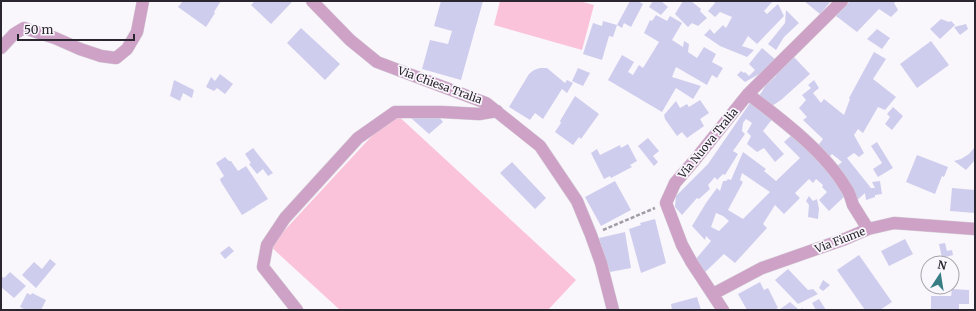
<svg xmlns="http://www.w3.org/2000/svg" width="976" height="311" font-family="Merriweather,serif">
<style>
.green{fill:#fbc3da}
.building{fill:#cfcded;fill-rule:evenodd}
.lines{fill:none;stroke-linecap:round;stroke-linejoin:round}
.minor-casing{stroke:#d4d1d7;stroke-width:13}
.path{stroke:#a29da5;stroke-width:2.5;stroke-dasharray:4 2;stroke-linecap:butt}
.minor{stroke:#cea1c7;stroke-width:12}
.labels{text-anchor:middle;dominant-baseline:central;stroke-width:3.5;stroke-linejoin:round;paint-order:stroke}
.street-label{font-size:11px;fill:#2c2630;stroke:#f9f6fc}
</style>
<rect width="100%" height="100%" fill="#f9f6fc"/>
<!-- green -->
<path class="green" d="M 500,1 L 579,1 L 594,5 L 582,50 L 494,25 Z
M 394,112 L 576,280 L 548,310 L 340,310 L 270,246 Z"/>
<!-- building -->
<path class="building" d="M 183,1 L 221,1 L 214,12 L 215,13 L 206,27 L 178,7 Z
M 255,1 L 293,1 L 271,24 L 251,5 Z
M 441,1 L 483,1 L 461,80 L 422,69 L 430,40 L 448,44 L 452,31 L 434,26 Z
M 630,1 L 638,1 L 643,4 L 631,27 L 624,23 L 622,28 L 617,25 Z
M 653,1 L 661,1 L 668,7 L 661,15 L 649,7 Z
M 683,1 L 691,1 L 701,9 L 700,11 L 707,18 L 698,26 L 692,23 L 688,27 L 675,14 Z
M 713,1 L 773,1 L 764,11 L 767,14 L 778,4 L 784,16 L 757,44 L 748,36 L 742,46 L 754,50 L 747,57 L 720,46 L 704,35 L 710,29 L 714,34 L 723,25 L 726,28 L 732,17 L 720,12 L 715,17 L 708,11 L 715,3 Z
M 804,1 L 831,1 L 820,14 Z
M 850,1 L 896,1 L 894,3 L 898,10 L 891,17 L 879,9 L 857,32 L 836,16 Z
M 786,10 L 799,23 L 784,37 L 776,50 L 768,44 L 785,23 Z
M 656,15 L 667,21 L 670,16 L 682,23 L 672,40 L 683,47 L 684,41 L 689,44 L 688,52 L 697,58 L 704,47 L 716,54 L 712,62 L 723,68 L 717,78 L 712,75 L 707,85 L 676,67 L 672,77 L 701,86 L 693,99 L 676,88 L 662,112 L 608,80 L 622,55 L 634,62 L 628,72 L 633,75 L 639,65 L 643,68 L 659,42 L 644,33 L 650,20 L 652,21 Z
M 941,19 L 949,22 L 951,21 L 955,25 L 940,39 L 930,29 Z
M 603,21 L 617,25 L 613,37 L 609,36 L 602,60 L 583,54 L 593,23 L 602,26 Z
M 966,24 L 968,29 L 960,35 L 954,27 Z
M 301,28 L 340,64 L 325,80 L 287,43 Z
M 877,29 L 890,38 L 882,49 L 867,39 Z
M 931,41 L 949,65 L 917,88 L 900,64 Z
M 762,48 L 776,60 L 761,73 L 745,82 L 737,75 L 741,71 L 744,73 L 745,72 L 749,76 L 755,70 L 749,64 Z
M 874,52 L 886,59 L 873,79 L 896,97 L 885,110 L 878,107 L 863,133 L 858,129 L 854,135 L 864,153 L 859,157 L 854,153 L 847,158 L 871,188 L 875,188 L 872,182 L 880,181 L 882,194 L 875,195 L 875,197 L 866,200 L 865,193 L 855,202 L 836,167 L 842,162 L 832,154 L 826,160 L 816,148 L 823,139 L 803,120 L 807,117 L 799,108 L 806,100 L 802,95 L 811,88 L 808,85 L 814,80 L 819,88 L 813,93 L 821,103 L 824,99 L 844,115 L 850,99 L 849,98 Z
M 794,57 L 810,74 L 781,100 L 769,108 L 759,96 L 766,85 L 776,76 L 774,74 Z
M 540,68 L 547,68 L 565,83 L 567,80 L 573,83 L 567,93 L 562,89 L 543,119 L 535,113 L 530,120 L 509,107 L 529,74 L 534,70 Z
M 578,68 L 590,73 L 583,86 L 572,81 Z
M 220,74 L 233,84 L 225,94 L 217,88 L 214,91 L 206,87 L 211,77 L 215,81 Z
M 174,80 L 194,90 L 192,98 L 183,93 L 180,101 L 170,96 Z
M 575,96 L 599,114 L 581,139 L 579,137 L 573,145 L 555,132 L 561,123 L 560,121 Z
M 700,100 L 709,113 L 700,119 L 704,126 L 687,138 L 682,132 L 677,136 L 665,119 L 664,115 L 676,101 L 680,108 L 687,104 L 689,107 Z
M 752,100 L 773,118 L 763,131 L 784,154 L 775,162 L 764,148 L 757,152 L 747,144 L 751,136 L 747,132 L 752,123 L 746,119 L 743,123 L 742,131 L 745,134 L 733,151 L 738,154 L 725,175 L 723,174 L 717,180 L 715,177 L 708,185 L 710,189 L 699,199 L 697,198 L 682,215 L 675,207 L 676,196 L 708,164 Z
M 893,107 L 903,116 L 892,130 L 885,124 L 890,117 L 887,114 Z
M 439,117 L 443,122 L 429,134 L 411,118 Z
M 794,133 L 847,194 L 829,211 L 819,200 L 827,192 L 822,187 L 823,185 L 816,179 L 813,183 L 809,179 L 795,193 L 800,198 L 784,214 L 775,205 L 763,224 L 767,228 L 735,263 L 724,254 L 703,274 L 695,260 L 711,241 L 706,236 L 705,240 L 692,226 L 706,203 L 717,188 L 720,191 L 723,181 L 726,181 L 728,179 L 731,180 L 743,152 L 766,169 L 764,171 L 776,181 L 800,158 L 784,142 ZM 742,173 L 770,192 L 743,219 L 728,210 L 743,182 L 740,180 ZM 716,213 L 723,216 L 729,221 L 719,231 L 711,227 Z
M 648,138 L 659,151 L 653,156 L 658,162 L 654,166 L 638,146 Z
M 877,142 L 893,168 L 878,177 L 873,169 L 882,163 L 871,146 Z
M 628,144 L 637,161 L 630,165 L 632,167 L 611,178 L 610,176 L 604,179 L 591,153 L 597,149 L 600,155 L 620,145 L 621,148 Z
M 975,147 L 975,160 L 966,170 L 954,161 L 961,159 L 969,154 Z
M 253,148 L 273,173 L 268,176 L 263,169 L 257,174 L 249,164 L 251,163 L 245,154 Z
M 917,155 L 948,167 L 944,177 L 942,176 L 935,194 L 906,182 Z
M 225,157 L 229,161 L 231,161 L 238,171 L 246,166 L 268,199 L 242,215 L 221,182 L 220,179 L 224,176 L 216,163 Z
M 512,162 L 546,198 L 535,209 L 500,173 Z
M 615,181 L 631,210 L 601,226 L 585,197 Z
M 952,188 L 975,190 L 975,213 L 950,211 Z
M 809,196 L 813,201 L 817,199 L 819,209 L 818,219 L 808,217 L 809,205 L 806,201 Z
M 655,219 L 666,263 L 641,273 L 629,229 L 641,225 L 640,223 Z
M 625,232 L 631,268 L 610,272 L 599,238 Z
M 905,239 L 913,254 L 889,266 L 881,251 Z
M 945,243 L 947,251 L 952,250 L 953,255 L 942,258 L 939,244 Z
M 229,246 L 234,251 L 225,259 L 220,253 Z
M 859,255 L 892,302 L 880,310 L 865,310 L 837,270 Z
M 50,259 L 56,264 L 36,288 L 22,275 L 34,262 L 42,269 Z
M 788,269 L 808,290 L 813,289 L 818,294 L 798,304 L 775,280 Z
M 10,272 L 26,286 L 14,298 L 1,287 L 1,276 L 4,278 Z
M 823,280 L 830,285 L 823,291 L 819,288 Z
M 760,282 L 764,290 L 768,288 L 778,308 L 773,310 L 747,310 L 738,294 Z
M 952,289 L 969,290 L 969,304 L 959,304 L 959,310 L 931,310 L 931,296 L 951,296 Z
M 27,293 L 31,295 L 32,293 L 46,300 L 41,310 L 26,310 L 20,307 Z
M 697,297 L 701,310 L 672,310 L 671,304 Z
M 819,299 L 826,310 L 816,310 L 812,303 Z
M 790,302 L 799,310 L 803,308 L 803,310 L 779,310 Z"/>
<g class="lines">
<defs>
<path id="minor" d="M 312,1 L 350,40 L 377,62 L 486,103 L 540,146 L 577,201 L 591,235 L 601,263 L 613,310
M 1,48 L 14,34 L 24,28 L 55,38 L 80,49 L 101,56 L 116,58 L 127,49 L 137,32 L 143,1
M 748,94 C 781,119 825,152 846,188 C 850,193 851,199 853,205 C 858,213 863,221 868,229
M 713,294 L 762,268 L 845,239 L 868,229 L 894,223 L 975,229
M 297,310 L 263,267 L 267,245 L 285,218 L 358,138 L 395,112 L 442,112 L 479,114 L 497,111
M 723,310 L 692,263 L 682,245 L 666,203 L 675,183 L 694,161 L 748,94 L 842,1"/>
</defs>
<!-- minor casing -->
<use href="#minor" class="minor-casing"/>
<!-- path -->
<path class="path" d="M 603,230 L 655,208"/>
<!-- minor -->
<use href="#minor" class="minor"/>
</g>
<g class="labels">
<!-- street labels -->
<g class="street-label">
<text transform="translate(440 85) rotate(20)">Via Chiesa Tralia</text>
<text transform="translate(708 143) rotate(-51)">Via Nuova Tralia</text>
<text transform="translate(840 240) rotate(-21)">Via Fiume</text>
</g>
</g>
<!-- border -->
<rect width="976" height="311" fill="none" stroke="#2c2630" stroke-width="4"/>
<!-- north arrow -->
<g transform="translate(940 275) rotate(12)"><circle r="19" fill="#f9f6fc" stroke="#a7a3aa"/>
<path d="M0-3L7 15L0 10L-7 15Z" fill="#367e84"/>
<text y="-6" font-size="11" font-weight="bold" text-anchor="middle" fill="#2c2630">N</text>
</g>
<!-- scale -->
<path d="M18 34v6h116v-6" fill="none" stroke="#2c2630" stroke-width="2"/>
<text x="24" y="34" font-size="12" fill="#2c2630" stroke="#f9f6fc" stroke-width="3" paint-order="stroke">50 m</text>
</svg>
